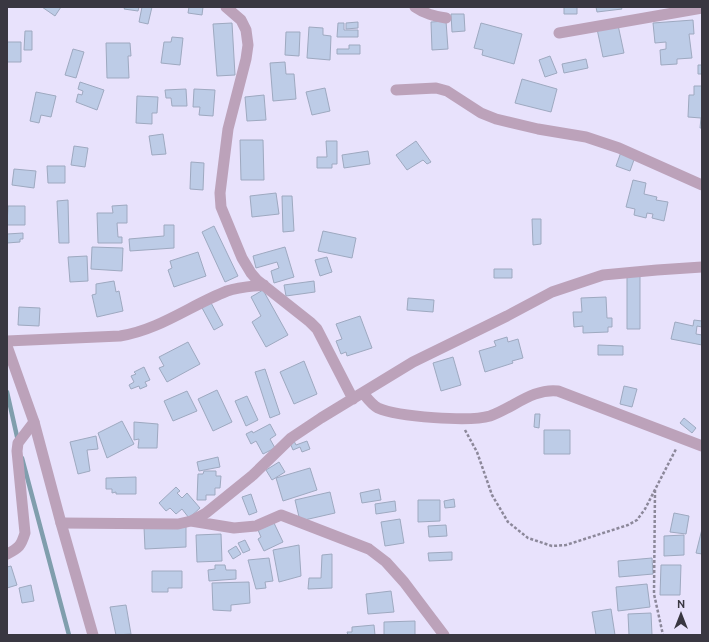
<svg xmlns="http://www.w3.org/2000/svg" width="709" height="642" font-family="Ubuntu,sans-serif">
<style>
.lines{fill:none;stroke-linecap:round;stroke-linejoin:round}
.stream{stroke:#809ead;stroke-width:4.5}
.building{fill:#bdcce7;stroke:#9ea9c0}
.path{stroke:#8c889a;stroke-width:2.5;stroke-dasharray:3 2;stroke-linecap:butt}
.minor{stroke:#bca2ba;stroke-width:11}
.tertiary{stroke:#bca2ba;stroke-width:11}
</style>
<rect width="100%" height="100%" fill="#e8e2fc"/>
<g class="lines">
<!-- stream -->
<path class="stream" d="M 7,392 L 18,441
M 22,458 L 69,635"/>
</g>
<!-- building -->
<path class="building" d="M 42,7 L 61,7 L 55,16 Z
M 125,7 L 139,7 L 138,11 L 124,9 Z
M 142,7 L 152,7 L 148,24 L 139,22 Z
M 189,7 L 203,7 L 202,15 L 188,13 Z
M 564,7 L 577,7 L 577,14 L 564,14 Z
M 596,7 L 621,7 L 622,9 L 597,12 Z
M 451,14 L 464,14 L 465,31 L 452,32 Z
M 693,20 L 694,34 L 689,34 L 692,58 L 677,59 L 677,64 L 661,65 L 660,50 L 666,49 L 666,42 L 655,43 L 653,23 Z
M 446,21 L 448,49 L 432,50 L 431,22 Z
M 358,22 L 358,28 L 346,29 L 346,23 Z
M 232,23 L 235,75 L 217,76 L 213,24 Z
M 338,23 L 344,23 L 344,30 L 358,30 L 358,37 L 337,37 Z
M 481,23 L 522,34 L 514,64 L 482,55 L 483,50 L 474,48 Z
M 618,25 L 624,53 L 603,57 L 597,29 Z
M 309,27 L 323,28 L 323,35 L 331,36 L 330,60 L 307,58 Z
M 25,31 L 32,31 L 32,50 L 24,50 Z
M 286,32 L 300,32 L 299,56 L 285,55 Z
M 172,37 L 183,38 L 180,65 L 161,63 L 164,42 L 171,42 Z
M 7,42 L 21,42 L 21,62 L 7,62 Z
M 106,43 L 130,43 L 131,56 L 128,56 L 129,78 L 107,78 Z
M 349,45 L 360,45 L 360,54 L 337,54 L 337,49 L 349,49 Z
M 73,49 L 84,52 L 76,78 L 65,75 Z
M 550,56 L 557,73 L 545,77 L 539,60 Z
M 586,59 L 588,68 L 564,73 L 562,64 Z
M 285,62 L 286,74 L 294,74 L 296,99 L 273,101 L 270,63 Z
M 698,65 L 702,65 L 702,74 L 698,74 Z
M 522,79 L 557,89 L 551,112 L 515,103 Z
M 80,82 L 104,90 L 97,110 L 76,102 L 78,94 L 82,95 L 83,91 L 78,89 Z
M 694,86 L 702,86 L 702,128 L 700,128 L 701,118 L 688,117 L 689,95 L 694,95 Z
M 325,88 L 330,111 L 312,115 L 306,92 Z
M 186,89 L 187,106 L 172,106 L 171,98 L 166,98 L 165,90 Z
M 194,89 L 215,90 L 213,116 L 199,115 L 200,107 L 193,107 Z
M 36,92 L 56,96 L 51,117 L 41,115 L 39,123 L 30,121 Z
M 264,95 L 266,120 L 247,121 L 245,97 Z
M 137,96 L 158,97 L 157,113 L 152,113 L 152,124 L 136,123 Z
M 163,134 L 166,154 L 152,155 L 149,136 Z
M 240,140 L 263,140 L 264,180 L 241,180 Z
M 326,141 L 337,141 L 337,164 L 332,164 L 332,168 L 317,168 L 317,157 L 327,157 Z
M 416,141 L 431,162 L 427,164 L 423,160 L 407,170 L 396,155 Z
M 74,146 L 88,148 L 85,167 L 71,165 Z
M 368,151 L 370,164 L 344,168 L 342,155 Z
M 621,152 L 635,157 L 630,171 L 616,166 Z
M 191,162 L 204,163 L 203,190 L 190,189 Z
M 47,166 L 65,166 L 65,183 L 48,183 Z
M 14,169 L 36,171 L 34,188 L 12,185 Z
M 633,180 L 646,183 L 644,194 L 657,197 L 656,200 L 668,202 L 664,221 L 652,218 L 653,214 L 647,213 L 646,218 L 634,215 L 635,209 L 626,207 Z
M 276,193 L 279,214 L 252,217 L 250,196 Z
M 282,196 L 292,196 L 294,231 L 283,232 Z
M 68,200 L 69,243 L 59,243 L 57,201 Z
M 127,205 L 127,223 L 117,223 L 118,237 L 122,237 L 122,243 L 98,243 L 97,213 L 113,213 L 112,206 Z
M 8,206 L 25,206 L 25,225 L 7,225 Z
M 532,219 L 541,219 L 541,244 L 533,245 Z
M 164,225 L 174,225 L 174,248 L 130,251 L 129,239 L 164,236 Z
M 214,226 L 238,276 L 225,282 L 202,232 Z
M 323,231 L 356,238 L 352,258 L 318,251 Z
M 23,233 L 23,239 L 20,239 L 20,242 L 7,243 L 7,234 Z
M 92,247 L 123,248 L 122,271 L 91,269 Z
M 285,247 L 294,277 L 274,283 L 271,271 L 279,268 L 277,262 L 256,268 L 253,256 Z
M 198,252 L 206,276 L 174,287 L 168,270 L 172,268 L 170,261 Z
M 87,256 L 88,281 L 70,282 L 68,257 Z
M 327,257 L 332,272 L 320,276 L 315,260 Z
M 494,269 L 512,269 L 512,278 L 494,278 Z
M 627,274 L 640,274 L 640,329 L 627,329 Z
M 114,281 L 116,292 L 119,291 L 123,311 L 97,317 L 92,295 L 96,294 L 96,284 Z
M 314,281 L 315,292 L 286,296 L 284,285 Z
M 263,290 L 288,335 L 266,347 L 252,322 L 261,316 L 251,297 Z
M 606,297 L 607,318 L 612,318 L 612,327 L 608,327 L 608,332 L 583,333 L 583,326 L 574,327 L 573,312 L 582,312 L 581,298 Z
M 408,298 L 434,300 L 433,312 L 407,310 Z
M 210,301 L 223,325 L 214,330 L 201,306 Z
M 19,307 L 40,308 L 39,326 L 18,325 Z
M 360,316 L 372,348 L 347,356 L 346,352 L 341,354 L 336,341 L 342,339 L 336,324 Z
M 694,320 L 702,321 L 702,327 L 697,326 L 696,334 L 702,335 L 702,345 L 671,339 L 675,322 L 693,326 Z
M 507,337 L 508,342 L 518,339 L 523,358 L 512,361 L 513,363 L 485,372 L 479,351 L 496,346 L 494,341 Z
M 188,342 L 200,364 L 167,382 L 159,368 L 164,366 L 159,357 Z
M 598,345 L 623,346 L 623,355 L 598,355 Z
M 453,357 L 461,385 L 441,391 L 433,363 Z
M 304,361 L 317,394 L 294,404 L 280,372 Z
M 144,367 L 150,380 L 145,382 L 147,386 L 140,389 L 139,386 L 131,389 L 129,385 L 134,382 L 131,376 L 136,374 L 134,372 Z
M 265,369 L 280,414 L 270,418 L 255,372 Z
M 624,386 L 637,389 L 632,407 L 620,404 Z
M 217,390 L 232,422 L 213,431 L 198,399 Z
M 187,391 L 197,411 L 173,421 L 164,401 Z
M 247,396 L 258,420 L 246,426 L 235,401 Z
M 535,414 L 540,414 L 539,428 L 534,427 Z
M 684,418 L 696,428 L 692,433 L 680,423 Z
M 122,421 L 134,444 L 107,458 L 98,433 Z
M 134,422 L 158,424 L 157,448 L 138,448 L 139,439 L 134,440 Z
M 270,424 L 276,435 L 270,439 L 275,448 L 263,454 L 256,441 L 251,444 L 246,434 L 252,431 L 253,433 Z
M 544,430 L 570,430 L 570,454 L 544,454 Z
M 96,436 L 98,449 L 87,450 L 90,471 L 78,474 L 70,442 Z
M 294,441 L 296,445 L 307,441 L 310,449 L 302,452 L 300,447 L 293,450 L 290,443 Z
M 218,457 L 220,467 L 199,471 L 197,462 Z
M 279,462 L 285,472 L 272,480 L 266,470 Z
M 310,468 L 317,490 L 283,501 L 276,478 Z
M 204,471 L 216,471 L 216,476 L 221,476 L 220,488 L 215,488 L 215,495 L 206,495 L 206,500 L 197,500 L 198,474 L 203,474 Z
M 136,477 L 136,494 L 116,494 L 116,492 L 112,493 L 112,489 L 106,489 L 106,478 Z
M 176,487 L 180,491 L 177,493 L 182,498 L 187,493 L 200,508 L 189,518 L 182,509 L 176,514 L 170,508 L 166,511 L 159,503 Z
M 379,489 L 381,500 L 362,503 L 360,493 Z
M 330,492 L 335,513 L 300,521 L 295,500 Z
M 251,494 L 257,512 L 249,515 L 242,497 Z
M 454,499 L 455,507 L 445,508 L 444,501 Z
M 418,500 L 440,500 L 440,521 L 418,522 Z
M 395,501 L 396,511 L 376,514 L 375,504 Z
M 674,513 L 689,516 L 686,534 L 670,532 Z
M 400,519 L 404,543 L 385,546 L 381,522 Z
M 274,523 L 283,542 L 264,551 L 258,539 L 261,537 L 258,530 Z
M 446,525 L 447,536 L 429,537 L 428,526 Z
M 186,526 L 186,547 L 145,549 L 144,527 Z
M 702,529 L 702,554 L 696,553 Z
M 221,534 L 222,561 L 197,562 L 196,535 Z
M 684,535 L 684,555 L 664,556 L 664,536 Z
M 245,540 L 250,550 L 243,553 L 238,543 Z
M 299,545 L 301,576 L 279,582 L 273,550 Z
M 236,546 L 241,554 L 233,559 L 228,551 Z
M 452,552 L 452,560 L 429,561 L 428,553 Z
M 332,554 L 332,588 L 308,589 L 309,578 L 321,578 L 322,555 Z
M 269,558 L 273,581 L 265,582 L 266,588 L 256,589 L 248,560 Z
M 652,558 L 653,574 L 619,577 L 618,561 Z
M 215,565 L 225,565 L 226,570 L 236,570 L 236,579 L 209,581 L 208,570 L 215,569 Z
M 661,565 L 681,565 L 680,595 L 660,595 Z
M 11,566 L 17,585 L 7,588 L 7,567 Z
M 152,571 L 182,571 L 182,588 L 168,588 L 168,592 L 152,592 Z
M 249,582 L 250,603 L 231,605 L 231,611 L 213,610 L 212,583 Z
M 647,584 L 650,607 L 618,611 L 616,587 Z
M 31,585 L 34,601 L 22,603 L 19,588 Z
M 391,591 L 394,612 L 368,614 L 366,594 Z
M 126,605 L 131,634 L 116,635 L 110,607 Z
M 611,609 L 615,635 L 596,635 L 592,612 Z
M 651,613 L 652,635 L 629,635 L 628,614 Z
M 415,621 L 415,635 L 384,635 L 384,622 Z
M 374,625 L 375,635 L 348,635 L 347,632 L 352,632 L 352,627 Z"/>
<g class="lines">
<!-- path -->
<path class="path" d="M 465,430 L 477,452 L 492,495 L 508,522 L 528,538 L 552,546 L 566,545 L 628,525 L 637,520 L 645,509 L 676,449
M 655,490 L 654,594 L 663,635"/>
<!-- minor -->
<path class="minor" d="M 226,7 L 241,20 L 246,30 L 248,45 L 246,59 L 228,129 L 220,193 L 221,207 L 242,258 L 251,273 L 257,280 L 310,322 L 317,329 L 353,399
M 415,7 C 425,14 434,16 446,18
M 559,33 L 702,8
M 396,90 L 436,88 L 447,91 L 481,113 L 496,119 L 538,129 L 586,137 L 619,148 L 702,185
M 7,341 L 120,336 C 159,330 191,305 227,291 C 238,287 252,286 264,285
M 363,393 C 367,398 372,405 378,408 C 398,417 470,422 490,416 C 513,408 533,388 558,391 L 702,446
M 191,521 L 234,528 L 256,526 L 281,515 L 369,549 L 386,562 L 404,582 L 444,635
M 61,523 L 178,524 L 191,521 L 206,513 L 253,475 L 291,438 L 321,418 L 413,362 L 507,316 L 552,292 L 603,275 L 657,270 L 702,267
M 7,554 C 19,548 21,546 25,533 L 17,451 L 18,443 L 34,422"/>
<!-- tertiary -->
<path class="tertiary" d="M 7,346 L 34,422 L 61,523 L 93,635"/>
</g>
<!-- border -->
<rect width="709" height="642" fill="none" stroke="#393741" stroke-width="16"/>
<!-- north arrow -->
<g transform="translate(681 614)" stroke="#e8e2fc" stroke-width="3" paint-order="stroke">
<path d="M0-3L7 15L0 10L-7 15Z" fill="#393741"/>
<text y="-6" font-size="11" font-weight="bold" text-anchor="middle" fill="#393741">N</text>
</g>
</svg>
